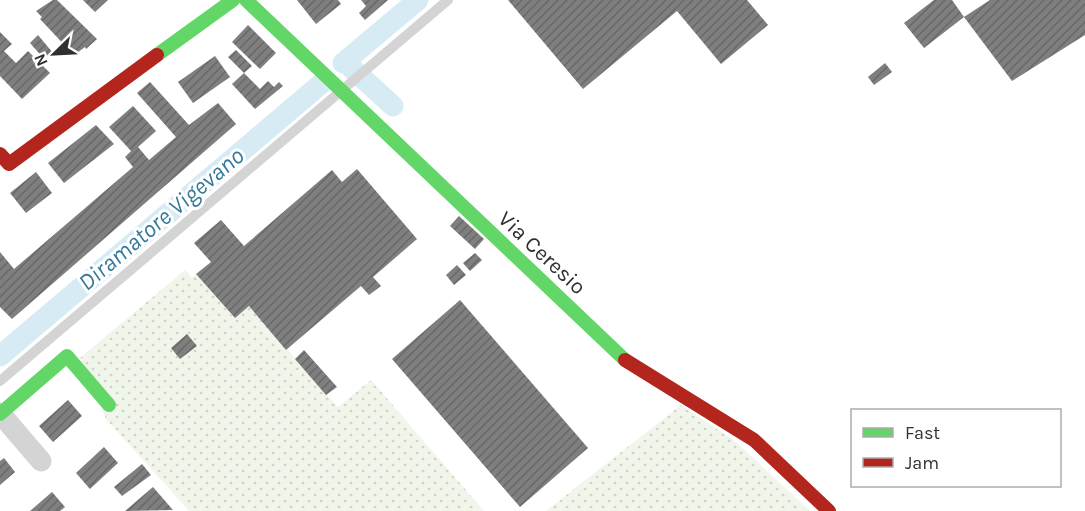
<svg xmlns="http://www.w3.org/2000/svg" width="1085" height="511" font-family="Karla,sans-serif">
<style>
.grass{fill:url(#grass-dots)}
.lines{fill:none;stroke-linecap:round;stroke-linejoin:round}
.canal{stroke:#d6ebf4;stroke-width:21}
.building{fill:url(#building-hatch)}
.lane{stroke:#d4d4d4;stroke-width:10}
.street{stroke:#d4d4d4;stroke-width:21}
.fast{stroke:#63d668;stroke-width:14}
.jam{stroke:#b3261e;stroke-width:14}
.labels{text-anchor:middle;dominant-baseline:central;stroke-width:6;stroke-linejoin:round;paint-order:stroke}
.street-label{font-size:22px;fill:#2f2f2f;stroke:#fff}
.water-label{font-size:24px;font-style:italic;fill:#347999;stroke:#fff}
</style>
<defs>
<pattern id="grass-dots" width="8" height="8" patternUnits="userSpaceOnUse" patternTransform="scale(1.5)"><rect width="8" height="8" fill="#f1f6eb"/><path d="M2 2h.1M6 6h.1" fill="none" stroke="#cfd3ca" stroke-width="1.8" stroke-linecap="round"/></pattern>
<pattern id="building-hatch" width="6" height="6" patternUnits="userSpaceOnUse" patternTransform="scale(1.5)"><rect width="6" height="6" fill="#7f7f7f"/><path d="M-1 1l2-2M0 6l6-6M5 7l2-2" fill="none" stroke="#686868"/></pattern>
</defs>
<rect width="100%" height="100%" fill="#fff"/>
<!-- grass -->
<path class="grass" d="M 185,270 L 192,278 L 196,274 L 234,318 L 249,306 L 338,407 L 371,380 L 484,511 L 189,511 L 106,419 L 80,358 Z
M 681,405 L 735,441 L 810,511 L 546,511 Z"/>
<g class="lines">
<!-- canal -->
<path class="canal" d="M 345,62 L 393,106
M 343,63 L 418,0
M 0,356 L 322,83"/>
</g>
<!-- building -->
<path class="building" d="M 53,0 L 57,0 L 97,39 L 86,49 L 85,47 L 77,53 L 70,51 L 40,19 L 42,17 L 36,11 Z
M 83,0 L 108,0 L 95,12 Z
M 297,0 L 338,0 L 341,4 L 316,24 Z
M 361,0 L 388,0 L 365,20 L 359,13 L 366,6 Z
M 508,0 L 747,0 L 768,25 L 721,64 L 677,11 L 583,89 Z
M 934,0 L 952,0 L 964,17 L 924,48 L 904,23 Z
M 990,0 L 1085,0 L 1085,35 L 1012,81 L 964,17 Z
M 248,25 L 276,53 L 260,69 L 232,42 Z
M 0,32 L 12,44 L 4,51 L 16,63 L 28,51 L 50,73 L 22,99 L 0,76 Z
M 38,35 L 53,53 L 45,60 L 30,43 Z
M 236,50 L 252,66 L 244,73 L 228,57 Z
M 215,56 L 230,77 L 193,103 L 178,82 Z
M 885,63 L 892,72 L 874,85 L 868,77 Z
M 244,73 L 260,89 L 268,81 L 274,87 L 279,82 L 283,86 L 255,109 L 232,84 Z
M 150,82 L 189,125 L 218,103 L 236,124 L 12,319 L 0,307 L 0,252 L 14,269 L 133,167 L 125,157 L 131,151 L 109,127 L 133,106 L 156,131 L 138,147 L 149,160 L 176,137 L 137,93 Z
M 96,125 L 114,144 L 64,183 L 48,163 Z
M 357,169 L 417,239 L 373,277 L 381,286 L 369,295 L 361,286 L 286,350 L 249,306 L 235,318 L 196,274 L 211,262 L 194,243 L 221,220 L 244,246 L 332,170 L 342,182 Z
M 36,172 L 52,193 L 26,213 L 10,193 Z
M 459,216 L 484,239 L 475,249 L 450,226 Z
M 475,253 L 482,260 L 470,271 L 463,263 Z
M 457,265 L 466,275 L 454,285 L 446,275 Z
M 460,300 L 588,448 L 520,507 L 392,359 Z
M 187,334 L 197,346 L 180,359 L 171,348 Z
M 304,350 L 337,387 L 326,395 L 295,359 Z
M 68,400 L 82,416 L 53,442 L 39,426 Z
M 104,447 L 118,463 L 90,489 L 76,473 Z
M 4,458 L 15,472 L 0,485 L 0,461 Z
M 142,464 L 151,475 L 122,496 L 114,487 Z
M 153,487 L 173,510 L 125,511 Z
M 52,492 L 65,507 L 60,511 L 30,511 Z"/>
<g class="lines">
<!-- lane -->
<path class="lane" d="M 0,381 L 448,0"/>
<!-- street -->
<path class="street" d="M 0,413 L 41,461"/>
<!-- fast -->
<path class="fast" d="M 246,0 L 625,360
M 157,55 L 233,0
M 0,414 L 67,356 L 109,405"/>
<!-- jam -->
<path class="jam" d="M 0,154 L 9,164 L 157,55
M 625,360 L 754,440 L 829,511"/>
</g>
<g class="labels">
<!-- street labels -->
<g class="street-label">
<text transform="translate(542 253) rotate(43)">Via Ceresio</text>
</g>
<!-- water labels -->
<g class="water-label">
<text transform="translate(161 219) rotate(-40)">Diramatore Vigevano</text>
</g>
</g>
<!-- legend -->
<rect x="851" y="409" width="210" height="78" fill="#ffffff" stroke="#acacac" stroke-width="1.5"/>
<rect x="863" y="428" width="30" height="9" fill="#63d668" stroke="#acacac" stroke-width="1.5"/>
<text x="905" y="439" font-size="18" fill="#2f2f2f">Fast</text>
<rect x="863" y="458" width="30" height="9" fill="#b3261e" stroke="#acacac" stroke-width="1.5"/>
<text x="905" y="469" font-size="18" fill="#2f2f2f">Jam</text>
<!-- north arrow -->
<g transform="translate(54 54) rotate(246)" stroke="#ffffff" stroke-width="4.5" paint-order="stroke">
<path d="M0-4.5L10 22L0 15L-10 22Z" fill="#2f2f2f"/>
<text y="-9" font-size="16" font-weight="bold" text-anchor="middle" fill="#2f2f2f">N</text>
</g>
</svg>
